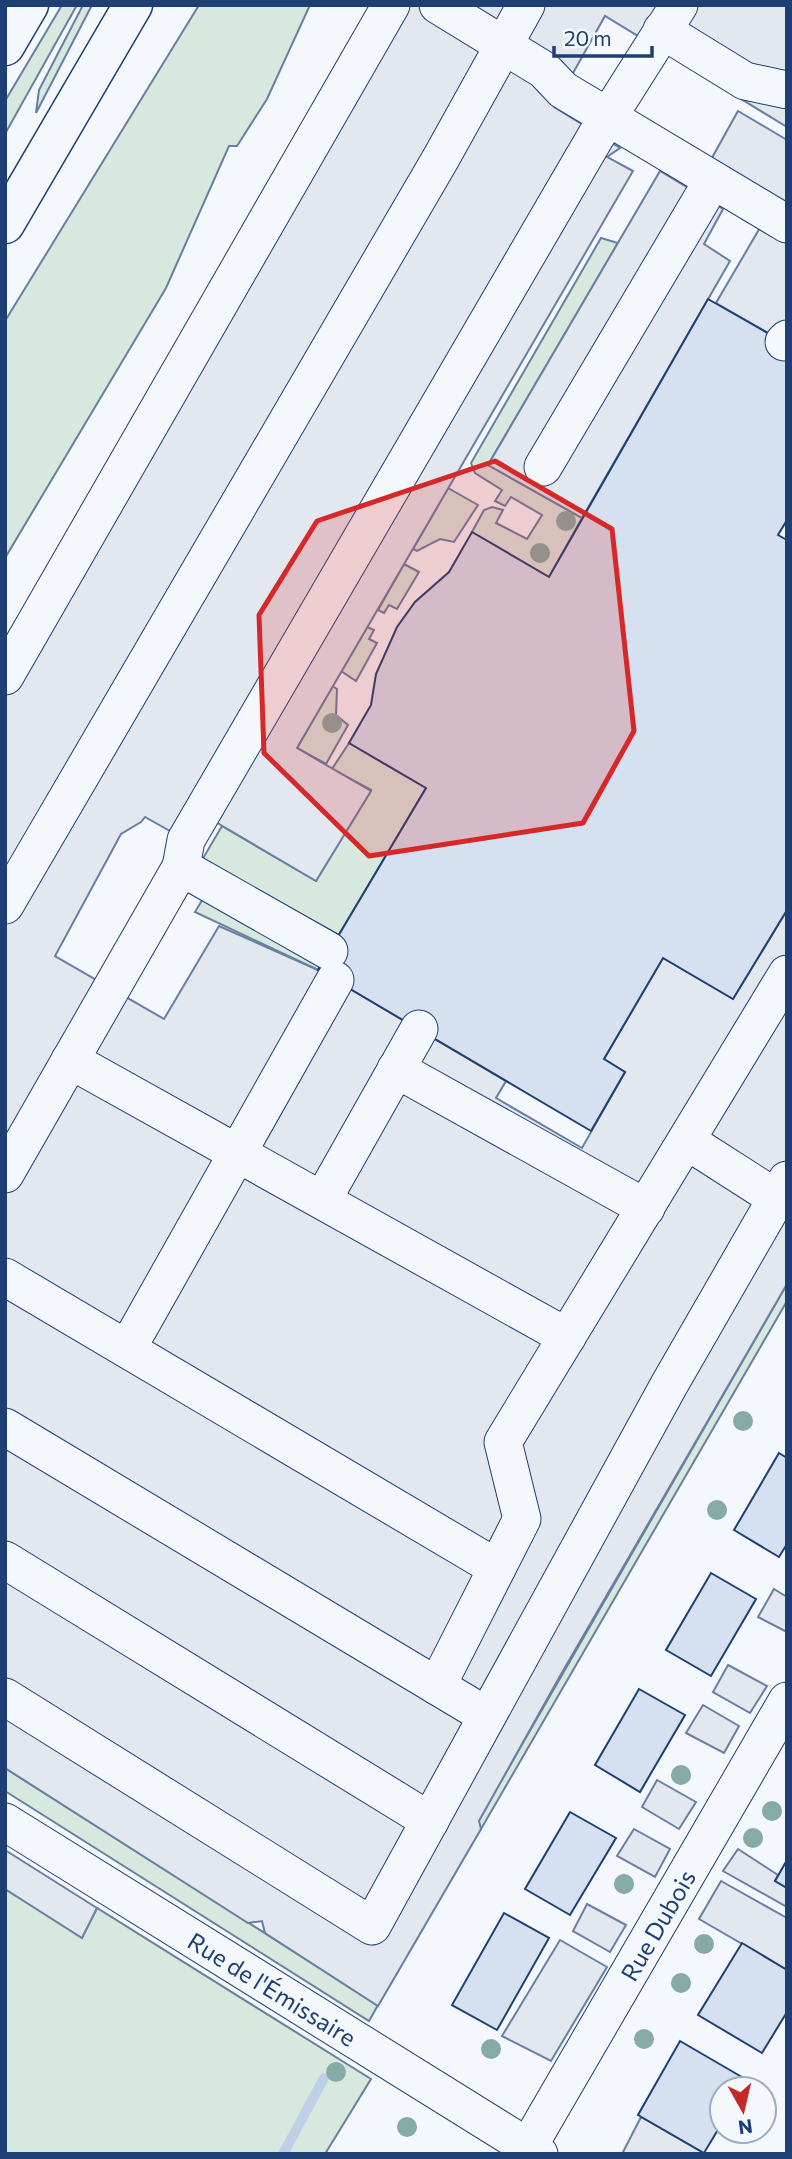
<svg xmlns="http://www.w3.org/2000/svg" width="792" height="2159" font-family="Commissioner,sans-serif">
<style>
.green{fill:#d7e8df;stroke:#687fa3;stroke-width:2}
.parking{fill:#e3e8f0;stroke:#687fa3;stroke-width:2}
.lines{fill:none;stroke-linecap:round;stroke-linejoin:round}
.stream{stroke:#bed0e5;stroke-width:10}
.building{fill:#d5e0f0;stroke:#1d3f73;stroke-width:2}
.minor-casing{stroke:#1d3f73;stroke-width:39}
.highway-casing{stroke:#1d3f73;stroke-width:41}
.minor{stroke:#f4f7fb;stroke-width:37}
.highway{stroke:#f4f7fb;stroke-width:38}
.tree{fill:#86aba6}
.marked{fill:#d62828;fill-opacity:0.2;stroke:#d62828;stroke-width:5;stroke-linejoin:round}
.labels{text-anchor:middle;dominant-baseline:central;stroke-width:5;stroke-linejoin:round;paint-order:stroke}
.street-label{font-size:24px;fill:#1d3f73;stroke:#f4f7fb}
</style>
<rect width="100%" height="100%" fill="#f4f7fb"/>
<!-- green -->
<path class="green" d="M 62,5 L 77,5 L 5,134 L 5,101 Z
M 83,5 L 92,5 L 36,113 L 39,90 Z
M 199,5 L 310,5 L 267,99 L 237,146 L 229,146 L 166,288 L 5,558 L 5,321 Z
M 601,238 L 618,243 L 488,465 L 582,518 L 549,577 L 472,532 L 484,510 L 492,507 L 503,510 L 496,523 L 527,539 L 542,515 L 511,497 L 505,506 L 495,501 L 502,490 L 475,473 L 471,463 Z
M 448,488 L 478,505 L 454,542 L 440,539 L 417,551 L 413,549 Z
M 404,564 L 419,572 L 397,609 L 389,605 L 384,613 L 378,610 Z
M 367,627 L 374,630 L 369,639 L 377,643 L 356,681 L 341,671 Z
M 332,686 L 337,689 L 336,715 L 348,725 L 326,764 L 297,748 Z
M 349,743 L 426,788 L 339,935 L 202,860 L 222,826 L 316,881 L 371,790 L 332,769 Z
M 204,897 L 321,965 L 318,970 L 195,912 Z
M 787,1284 L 787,1301 L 481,1829 L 478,1821 Z
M 5,1768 L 378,2005 L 369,2021 L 5,1791 Z
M 5,1889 L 82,1937 L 97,1908 L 371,2079 L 325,2154 L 5,2154 Z"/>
<!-- parking -->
<path class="parking" d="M 380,5 L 787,5 L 787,127 L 605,16 L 554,107 L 620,148 L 607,157 L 633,171 L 297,748 L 371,791 L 316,881 L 202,814 L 186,840 L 145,817 L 141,822 L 121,834 L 55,956 L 164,1019 L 219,926 L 318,970 L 506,1081 L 496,1098 L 582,1148 L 625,1072 L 604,1059 L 663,958 L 733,999 L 787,910 L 787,1284 L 560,1676 L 479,1821 L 481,1829 L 378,2006 L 265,1933 L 262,1921 L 248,1923 L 5,1768 L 5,647 Z
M 738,111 L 787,140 L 787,344 L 716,303 L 768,214 L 703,174 Z
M 660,171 L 723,209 L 704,244 L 730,261 L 582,518 L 488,465 Z
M 774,1589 L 787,1597 L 787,1632 L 758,1617 Z
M 728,1665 L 767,1686 L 750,1713 L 713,1692 Z
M 703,1705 L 739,1726 L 724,1753 L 686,1733 Z
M 657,1780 L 696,1802 L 679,1829 L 642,1807 Z
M 634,1829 L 670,1849 L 655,1877 L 617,1856 Z
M 738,1849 L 778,1875 L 775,1881 L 787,1888 L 787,1907 L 723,1871 Z
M 5,1850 L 97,1908 L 82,1938 L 5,1889 Z
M 721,1881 L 787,1918 L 787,1970 L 699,1919 Z
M 587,1904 L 626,1925 L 610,1952 L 573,1931 Z
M 560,1940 L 607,1967 L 551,2061 L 502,2036 Z
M 641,2117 L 705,2154 L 622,2154 Z"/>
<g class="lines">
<!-- stream -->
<path class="stream" d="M 283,2154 L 324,2078"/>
</g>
<!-- building -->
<path class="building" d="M 708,299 L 787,344 L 787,520 L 778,535 L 787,540 L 787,910 L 733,999 L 663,958 L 604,1059 L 625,1072 L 591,1131 L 318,970 L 426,788 L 349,743 L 371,705 L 376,674 L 397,627 L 415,602 L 449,572 L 472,532 L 549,577 Z
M 779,1453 L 787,1458 L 787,1544 L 779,1557 L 734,1530 Z
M 711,1573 L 756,1599 L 711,1676 L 666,1650 Z
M 639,1689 L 685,1715 L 640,1792 L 595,1765 Z
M 570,1812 L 616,1838 L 570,1915 L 525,1889 Z
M 787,1860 L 787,1888 L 775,1881 Z
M 504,1913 L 549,1938 L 497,2030 L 452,2005 Z
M 742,1943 L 787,1970 L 787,2012 L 762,2053 L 698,2015 Z
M 680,2041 L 747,2080 L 742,2089 L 722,2089 L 722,2123 L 704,2153 L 638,2115 Z"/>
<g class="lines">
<defs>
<g id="minor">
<path d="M 438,5 L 544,70 L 563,90 L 787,224"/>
<path d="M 662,30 L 745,81 L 787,90"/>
<path d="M 784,342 L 787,339"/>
<path d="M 543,467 L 713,180"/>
<path d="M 5,676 L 391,5"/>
<path d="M 181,867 L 329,951"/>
<path d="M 5,905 L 441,158 L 526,5"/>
<path d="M 70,1060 L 567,1337"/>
<path d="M 396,1069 L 646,1208"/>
<path d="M 687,1141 L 776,1198"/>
<path d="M 5,1174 L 181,867 L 186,840 L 596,136 L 679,5"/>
<path d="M 323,1199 L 419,1029"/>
<path d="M 5,1277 L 497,1568"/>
<path d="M 127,1349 L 335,980"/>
<path d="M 5,1427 L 487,1716"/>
<path d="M 5,1560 L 430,1821"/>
<path d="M 437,1686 L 522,1519 L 503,1442 L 787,974"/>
<path d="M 5,1697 L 372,1926 L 669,1385 L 787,1180"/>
<path id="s1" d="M 5,1822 L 539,2154"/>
<path id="s2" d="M 528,2147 L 787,1701"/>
</g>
<path id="highway" d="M 5,46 L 29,5
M 5,224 L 133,5"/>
</defs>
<!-- minor casing -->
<use href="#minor" class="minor-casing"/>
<!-- highway casing -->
<use href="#highway" class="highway-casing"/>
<!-- minor -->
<use href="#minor" class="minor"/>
<!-- highway -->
<use href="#highway" class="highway"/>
</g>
<!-- trees -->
<g class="tree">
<circle cx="566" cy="521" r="10"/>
<circle cx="540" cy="553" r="10"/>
<circle cx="332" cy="723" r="10"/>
<circle cx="743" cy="1421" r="10"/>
<circle cx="717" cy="1510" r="10"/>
<circle cx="681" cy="1775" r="10"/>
<circle cx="772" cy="1811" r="10"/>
<circle cx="753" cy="1838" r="10"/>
<circle cx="624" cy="1884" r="10"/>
<circle cx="704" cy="1944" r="10"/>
<circle cx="681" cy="1983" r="10"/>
<circle cx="644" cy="2039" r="10"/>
<circle cx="491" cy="2049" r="10"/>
<circle cx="336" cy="2072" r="10"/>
<circle cx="407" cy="2127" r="10"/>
</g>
<!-- marked area -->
<path class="marked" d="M 495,461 L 612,529 L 634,731 L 583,823 L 369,856 L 264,753 L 259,615 L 317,521 Z"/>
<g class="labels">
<!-- street labels -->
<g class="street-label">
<text stroke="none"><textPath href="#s2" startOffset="257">Rue Dubois</textPath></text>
<text stroke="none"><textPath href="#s1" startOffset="315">Rue de l'Émissaire</textPath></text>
</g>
</g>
<!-- border -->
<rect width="792" height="2159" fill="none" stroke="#1d3f73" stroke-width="14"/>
<!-- north arrow -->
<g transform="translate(743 2110) rotate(172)"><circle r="33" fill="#f4f7fb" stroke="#9eadc5" stroke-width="2"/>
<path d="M0-5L12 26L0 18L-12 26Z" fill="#c62828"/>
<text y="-10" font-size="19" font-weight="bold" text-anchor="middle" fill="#1d3f73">N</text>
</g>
<!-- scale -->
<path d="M554 46v10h98v-10" fill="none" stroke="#1d3f73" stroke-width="3.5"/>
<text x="564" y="46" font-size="21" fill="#1d3f73" stroke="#f4f7fb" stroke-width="5" paint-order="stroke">20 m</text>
</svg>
